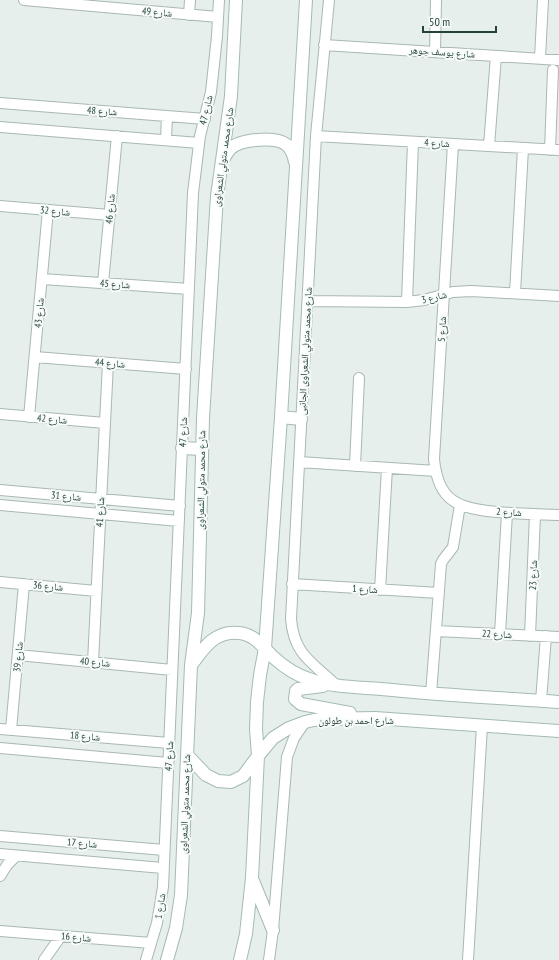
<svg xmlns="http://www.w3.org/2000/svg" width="559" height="960" font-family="'PT Sans Narrow','Noto Naskh Arabic',sans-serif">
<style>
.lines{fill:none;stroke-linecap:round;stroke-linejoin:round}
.street-casing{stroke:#a8b8b2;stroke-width:12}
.secondary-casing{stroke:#a4bbb3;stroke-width:14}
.street{stroke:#fff;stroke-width:10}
.secondary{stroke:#fff;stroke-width:12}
.labels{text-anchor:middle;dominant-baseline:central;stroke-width:4;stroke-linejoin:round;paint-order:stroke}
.street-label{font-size:10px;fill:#24423a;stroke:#f7fbf9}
</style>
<rect width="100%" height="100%" fill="#e6efeb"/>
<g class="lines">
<defs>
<path id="street" d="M 24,0 L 218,17
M 329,0 L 316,136 L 291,619 C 294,655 312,662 336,685
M 189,15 L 190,0
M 324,45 L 559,60
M 435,52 L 436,0
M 540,58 L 543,0
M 0,103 L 205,119
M 0,127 L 199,143
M 316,136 L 559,150
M 166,140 L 167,116
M 453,144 L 434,459 C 438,502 458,508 497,512 C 517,514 538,514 559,515
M 489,146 L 496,56
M 550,150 L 553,70
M 0,206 L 110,215
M 42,279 L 189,289
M 103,283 L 117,136
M 515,293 L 523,148
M 308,301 L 407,302 L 424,300 L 453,292 L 471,291 L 559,296
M 407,302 L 413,142
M 35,357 L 186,369
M 0,414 L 105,423
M 29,417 L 48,210
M 299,462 L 436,471
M 355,466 L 359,378
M 0,490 L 180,506
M 0,505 L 179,521
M 0,582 L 96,591
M 292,584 L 439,593
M 380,590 L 387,468
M 436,631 L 559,637
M 500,634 L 507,513
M 530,636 L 535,514
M 18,655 L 172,670
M 93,662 L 108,363
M 431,694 L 441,564 L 443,560 L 453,547 L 460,505
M 541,701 L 546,636
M 0,729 L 169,743
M 11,730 L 24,584
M 0,748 L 168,763
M 0,836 L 164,850
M 0,854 L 163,868
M 0,876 L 7,865 L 16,856
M 0,931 L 151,943
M 44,960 L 61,936
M 146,960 L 157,923 L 163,887 L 193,193 L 200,136 L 211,92 L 217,36 L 219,0
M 269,960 L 273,930 L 287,757 L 294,738 L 305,722
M 468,960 L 482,726"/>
<path id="secondary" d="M 223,160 C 225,156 227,152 230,149 C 240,139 276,136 287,145 C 291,149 294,156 295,162
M 281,417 L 301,419
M 182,448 L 202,449
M 192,664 C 204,647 216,630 239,633 C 254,634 263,647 273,657 C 283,666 296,675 309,679 C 331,687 357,687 381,689 C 440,695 500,698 559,702
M 323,686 L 298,689 L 296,691 L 295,699 L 301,704 L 350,713
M 187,755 L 206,775 L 218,781 L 231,782 L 243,776 L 258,756 L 273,738 L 289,728 L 305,722 L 314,720 L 323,719 L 375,718 L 559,731
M 253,881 L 273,930
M 167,960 L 176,928 L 181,895 L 191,665 L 198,613 L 203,418 L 217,196 L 231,96 L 236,0
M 240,960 L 246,934 L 252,878 L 258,756 L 256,729 L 257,702 L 260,675 L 265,648 L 281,417 L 306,0"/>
</defs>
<!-- street casing -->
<use href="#street" class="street-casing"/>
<!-- secondary casing -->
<use href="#secondary" class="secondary-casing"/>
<!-- street -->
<use href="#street" class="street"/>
<!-- secondary -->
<use href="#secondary" class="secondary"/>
</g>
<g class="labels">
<!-- street labels -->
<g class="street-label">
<text transform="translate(157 12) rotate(5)">شارع 49</text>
<text transform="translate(442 52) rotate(4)">شارع يوسف جوهر</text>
<text transform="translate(206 110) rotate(-77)">شارع 47</text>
<text transform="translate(102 111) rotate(4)">شارع 48</text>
<text transform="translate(437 143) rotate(3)">شارع 4</text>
<text transform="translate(223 157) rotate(-82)">شارع محمد متولي الشعراوى</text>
<text transform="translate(110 209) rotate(-85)">شارع 46</text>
<text transform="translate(55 211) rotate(5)">شارع 32</text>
<text transform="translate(115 284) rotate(4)">شارع 45</text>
<text transform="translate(434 297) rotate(-14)">شارع 3</text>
<text transform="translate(39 313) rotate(-85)">شارع 43</text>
<text transform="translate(442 329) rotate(-87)">شارع 5</text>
<text transform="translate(305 351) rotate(-87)">شارع محمد متولي الشعراوى الجانبى</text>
<text transform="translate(110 363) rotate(5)">شارع 44</text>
<text transform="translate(52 419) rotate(5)">شارع 42</text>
<text transform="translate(183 432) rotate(-88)">شارع 47</text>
<text transform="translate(201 480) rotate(-89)">شارع محمد متولي الشعراوى</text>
<text transform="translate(66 496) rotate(5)">شارع 31</text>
<text transform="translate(100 512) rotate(-87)">شارع 41</text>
<text transform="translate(509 512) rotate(3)">شارع 2</text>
<text transform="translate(533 575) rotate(-88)">شارع 23</text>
<text transform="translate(48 586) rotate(5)">شارع 36</text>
<text transform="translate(365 589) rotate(3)">شارع 1</text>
<text transform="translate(497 634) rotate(3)">شارع 22</text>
<text transform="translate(18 657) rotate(-85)">شارع 39</text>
<text transform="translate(95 662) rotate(5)">شارع 40</text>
<text x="356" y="720">شارع احمد بن طولون</text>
<text transform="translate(85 736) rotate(5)">شارع 18</text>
<text transform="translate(169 756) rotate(-87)">شارع 47</text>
<text transform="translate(185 804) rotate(-88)">شارع محمد متولي الشعراوى</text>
<text transform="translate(82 843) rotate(5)">شارع 17</text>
<text transform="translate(160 906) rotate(-81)">شارع 1</text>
<text transform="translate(76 937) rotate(5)">شارع 16</text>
</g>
</g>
<!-- scale -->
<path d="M423 26v6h73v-6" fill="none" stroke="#24423a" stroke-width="2"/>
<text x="429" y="26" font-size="12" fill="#24423a" stroke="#f7fbf9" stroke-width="3" paint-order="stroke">50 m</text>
</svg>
